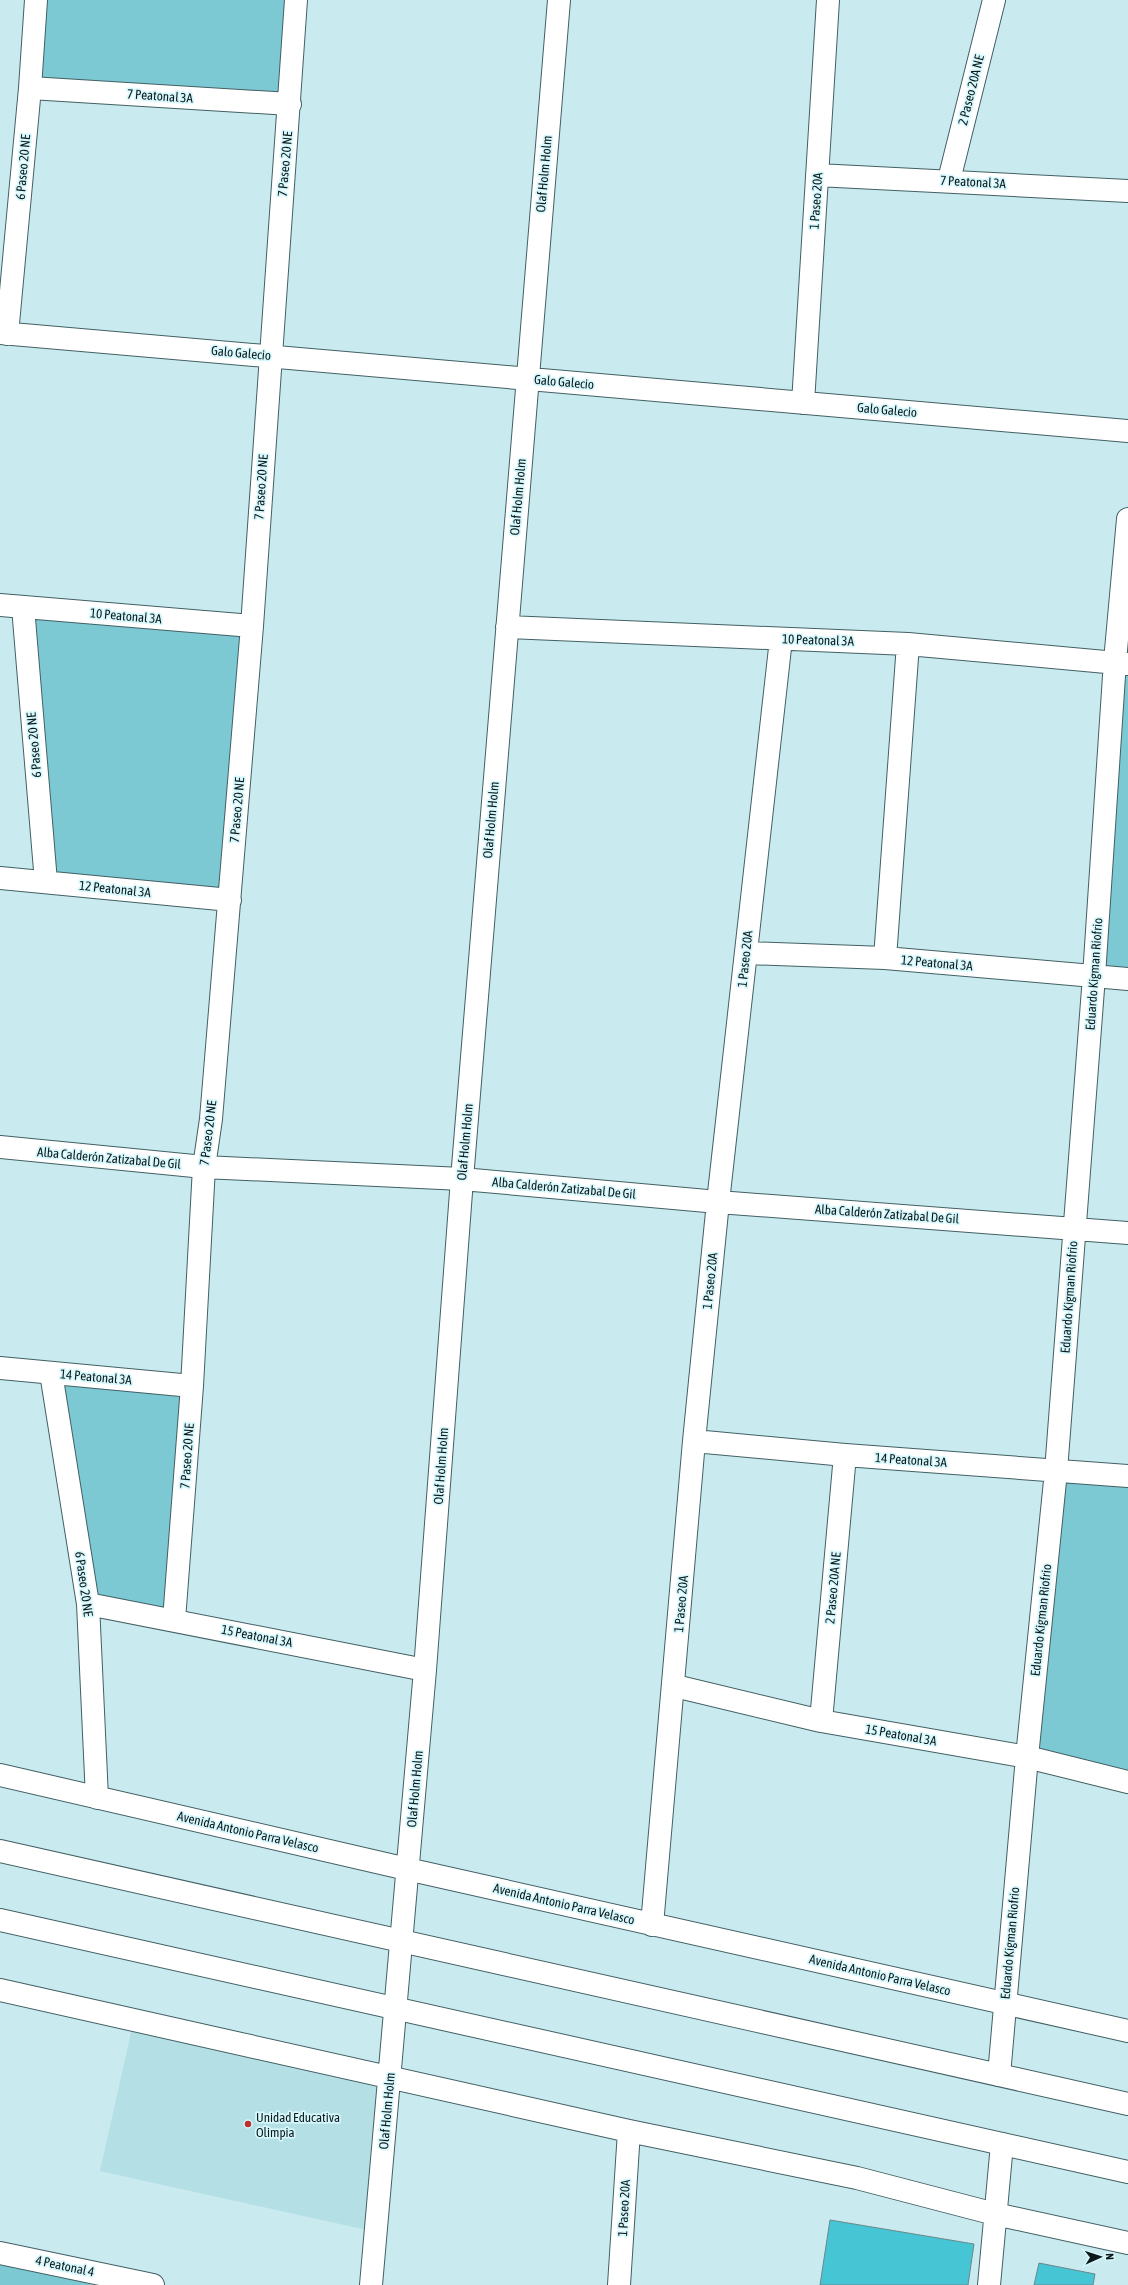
<svg xmlns="http://www.w3.org/2000/svg" width="1128" height="2285" font-family="'Asap Condensed',sans-serif">
<style>
.built{fill:#b4dfe5}
.green{fill:#7cc8d3}
.building{fill:#46c5d5;stroke:#6a888d}
.lines{fill:none;stroke-linecap:round;stroke-linejoin:round}
.minor-casing{stroke:#426064;stroke-width:24}
.tertiary-casing{stroke:#426064;stroke-width:24}
.minor{stroke:#fff;stroke-width:22}
.tertiary{stroke:#fff;stroke-width:22}
.poi-dot{fill:#be302b;stroke:#d6f8fd;stroke-width:1.5}
.labels{text-anchor:middle;dominant-baseline:central;stroke-width:3.5;stroke-linejoin:round;paint-order:stroke}
.street-label{font-size:13px;fill:#0c181a;stroke:#d6f8fd}
.poi-label{font-size:13px;fill:#0c181a;stroke:#d6f8fd;text-anchor:start}
</style>
<rect width="100%" height="100%" fill="#c9eaef"/>
<!-- built -->
<path class="built" d="M 134,2019 L 389,2078 L 376,2232 L 100,2171 Z"/>
<!-- green -->
<path class="green" d="M 36,0 L 296,0 L 290,104 L 30,88 Z
M 23,607 L 252,626 L 230,900 L 46,882 Z
M 1115,661 L 1128,664 L 1128,979 L 1094,976 Z
M 51,1373 L 192,1386 L 174,1620 L 88,1604 Z
M 1056,1471 L 1128,1476 L 1128,1782 L 1027,1757 Z
M 0,2254 L 7,2255 L 92,2285 L 0,2285 Z"/>
<!-- building -->
<path class="building" d="M 830,2220 L 974,2244 L 968,2285 L 820,2285 Z
M 1039,2263 L 1095,2274 L 1093,2285 L 1034,2285 Z"/>
<g class="lines">
<defs>
<path id="minor" d="M 30,88 L 290,104
M 817,175 L 1128,191
M 949,180 L 994,0
M 0,333 L 1128,431
M 7,334 L 30,88 L 36,0
M 803,403 L 828,0
M 0,605 L 252,626
M 23,607 L 46,882
M 507,627 L 908,644 L 1128,664
M 0,878 L 230,900
M 746,953 L 885,958 L 1128,979
M 885,958 L 908,644
M 0,1147 L 204,1167 L 462,1179 L 718,1202 L 1128,1233
M 0,1368 L 192,1386
M 51,1373 L 88,1604 L 97,1798
M 694,1441 L 845,1455 L 1128,1476
M 88,1604 L 425,1670
M 174,1620 L 192,1386 L 204,1167 L 211,1119 L 252,626 L 296,0
M 675,1686 L 821,1721 L 1027,1757 L 1128,1782
M 821,1721 L 845,1455
M 0,1775 L 407,1869 L 1128,2031
M 652,1925 L 694,1441 L 718,1202 L 781,639
M 0,1990 L 629,2131 L 857,2178 L 995,2214 L 1128,2243
M 999,2075 L 1027,1757 L 1056,1471 L 1094,976 L 1115,661 L 1128,519
M 0,2253 L 153,2285
M 371,2285 L 425,1670 L 462,1179 L 559,0
M 619,2285 L 629,2131
M 989,2285 L 1002,2144"/>
<path id="tertiary" d="M 0,1851 L 1128,2104
M 0,1920 L 1128,2172"/>
</defs>
<!-- minor casing -->
<use href="#minor" class="minor-casing"/>
<!-- tertiary casing -->
<use href="#tertiary" class="tertiary-casing"/>
<!-- minor -->
<use href="#minor" class="minor"/>
<!-- tertiary -->
<use href="#tertiary" class="tertiary"/>
</g>
<!-- markers -->
<circle class="poi-dot" cx="248" cy="2124" r="4"/>
<g class="labels">
<!-- street labels -->
<g class="street-label">
<text transform="translate(971 90) rotate(-76)">2 Paseo 20A NE</text>
<text transform="translate(160 96) rotate(4)">7 Peatonal 3A</text>
<text transform="translate(285 164) rotate(-85)">7 Paseo 20 NE</text>
<text transform="translate(23 167) rotate(-85)">6 Paseo 20 NE</text>
<text transform="translate(544 174) rotate(-85)">Olaf Holm Holm</text>
<text transform="translate(973 182) rotate(3)">7 Peatonal 3A</text>
<text transform="translate(816 201) rotate(-86)">1 Paseo 20A</text>
<text transform="translate(241 353) rotate(5)">Galo Galecio</text>
<text transform="translate(564 382) rotate(5)">Galo Galecio</text>
<text transform="translate(887 410) rotate(5)">Galo Galecio</text>
<text transform="translate(261 487) rotate(-86)">7 Paseo 20 NE</text>
<text transform="translate(518 497) rotate(-85)">Olaf Holm Holm</text>
<text transform="translate(126 616) rotate(5)">10 Peatonal 3A</text>
<text transform="translate(818 640) rotate(2)">10 Peatonal 3A</text>
<text transform="translate(34 745) rotate(-95)">6 Paseo 20 NE</text>
<text transform="translate(237 810) rotate(-85)">7 Paseo 20 NE</text>
<text transform="translate(491 820) rotate(-85)">Olaf Holm Holm</text>
<text transform="translate(115 889) rotate(6)">12 Peatonal 3A</text>
<text transform="translate(745 959) rotate(-84)">1 Paseo 20A</text>
<text transform="translate(937 963) rotate(5)">12 Peatonal 3A</text>
<text transform="translate(1094 974) rotate(-86)">Eduardo Kigman Riofrio</text>
<text transform="translate(208 1133) rotate(-83)">7 Paseo 20 NE</text>
<text transform="translate(465 1142) rotate(-85)">Olaf Holm Holm</text>
<text transform="translate(109 1158) rotate(5)">Alba Calderón Zatizabal De Gil</text>
<text transform="translate(564 1188) rotate(5)">Alba Calderón Zatizabal De Gil</text>
<text transform="translate(887 1214) rotate(4)">Alba Calderón Zatizabal De Gil</text>
<text transform="translate(710 1281) rotate(-84)">1 Paseo 20A</text>
<text transform="translate(1069 1297) rotate(-86)">Eduardo Kigman Riofrio</text>
<text transform="translate(96 1377) rotate(5)">14 Peatonal 3A</text>
<text transform="translate(187 1456) rotate(-86)">7 Paseo 20 NE</text>
<text transform="translate(911 1460) rotate(4)">14 Peatonal 3A</text>
<text transform="translate(441 1466) rotate(-86)">Olaf Holm Holm</text>
<text transform="translate(84 1584) rotate(82)">6 Paseo 20 NE</text>
<text transform="translate(833 1588) rotate(-85)">2 Paseo 20A NE</text>
<text transform="translate(681 1604) rotate(-85)">1 Paseo 20A</text>
<text transform="translate(1041 1620) rotate(-84)">Eduardo Kigman Riofrio</text>
<text transform="translate(257 1636) rotate(11)">15 Peatonal 3A</text>
<text transform="translate(901 1735) rotate(10)">15 Peatonal 3A</text>
<text transform="translate(415 1789) rotate(-85)">Olaf Holm Holm</text>
<text transform="translate(248 1832) rotate(13)">Avenida Antonio Parra Velasco</text>
<text transform="translate(564 1904) rotate(13)">Avenida Antonio Parra Velasco</text>
<text transform="translate(1010 1943) rotate(-85)">Eduardo Kigman Riofrio</text>
<text transform="translate(880 1975) rotate(13)">Avenida Antonio Parra Velasco</text>
<text transform="translate(387 2111) rotate(-85)">Olaf Holm Holm</text>
<text transform="translate(624 2208) rotate(-87)">1 Paseo 20A</text>
<text transform="translate(65 2266) rotate(12)">4 Peatonal 4</text>
</g>
<!-- poi labels -->
<g class="poi-label">
<text x="256" y="2117">Unidad Educativa<tspan x="256" dy="15">Olimpia</tspan></text>
</g>
</g>
<!-- north arrow -->
<g transform="translate(1100 2257) rotate(87)" stroke="#d6f8fd" stroke-width="3" paint-order="stroke">
<path d="M0-3L7 15L0 10L-7 15Z" fill="#0c181a"/>
<text y="-6" font-size="11" font-weight="bold" text-anchor="middle" fill="#0c181a">N</text>
</g>
</svg>
